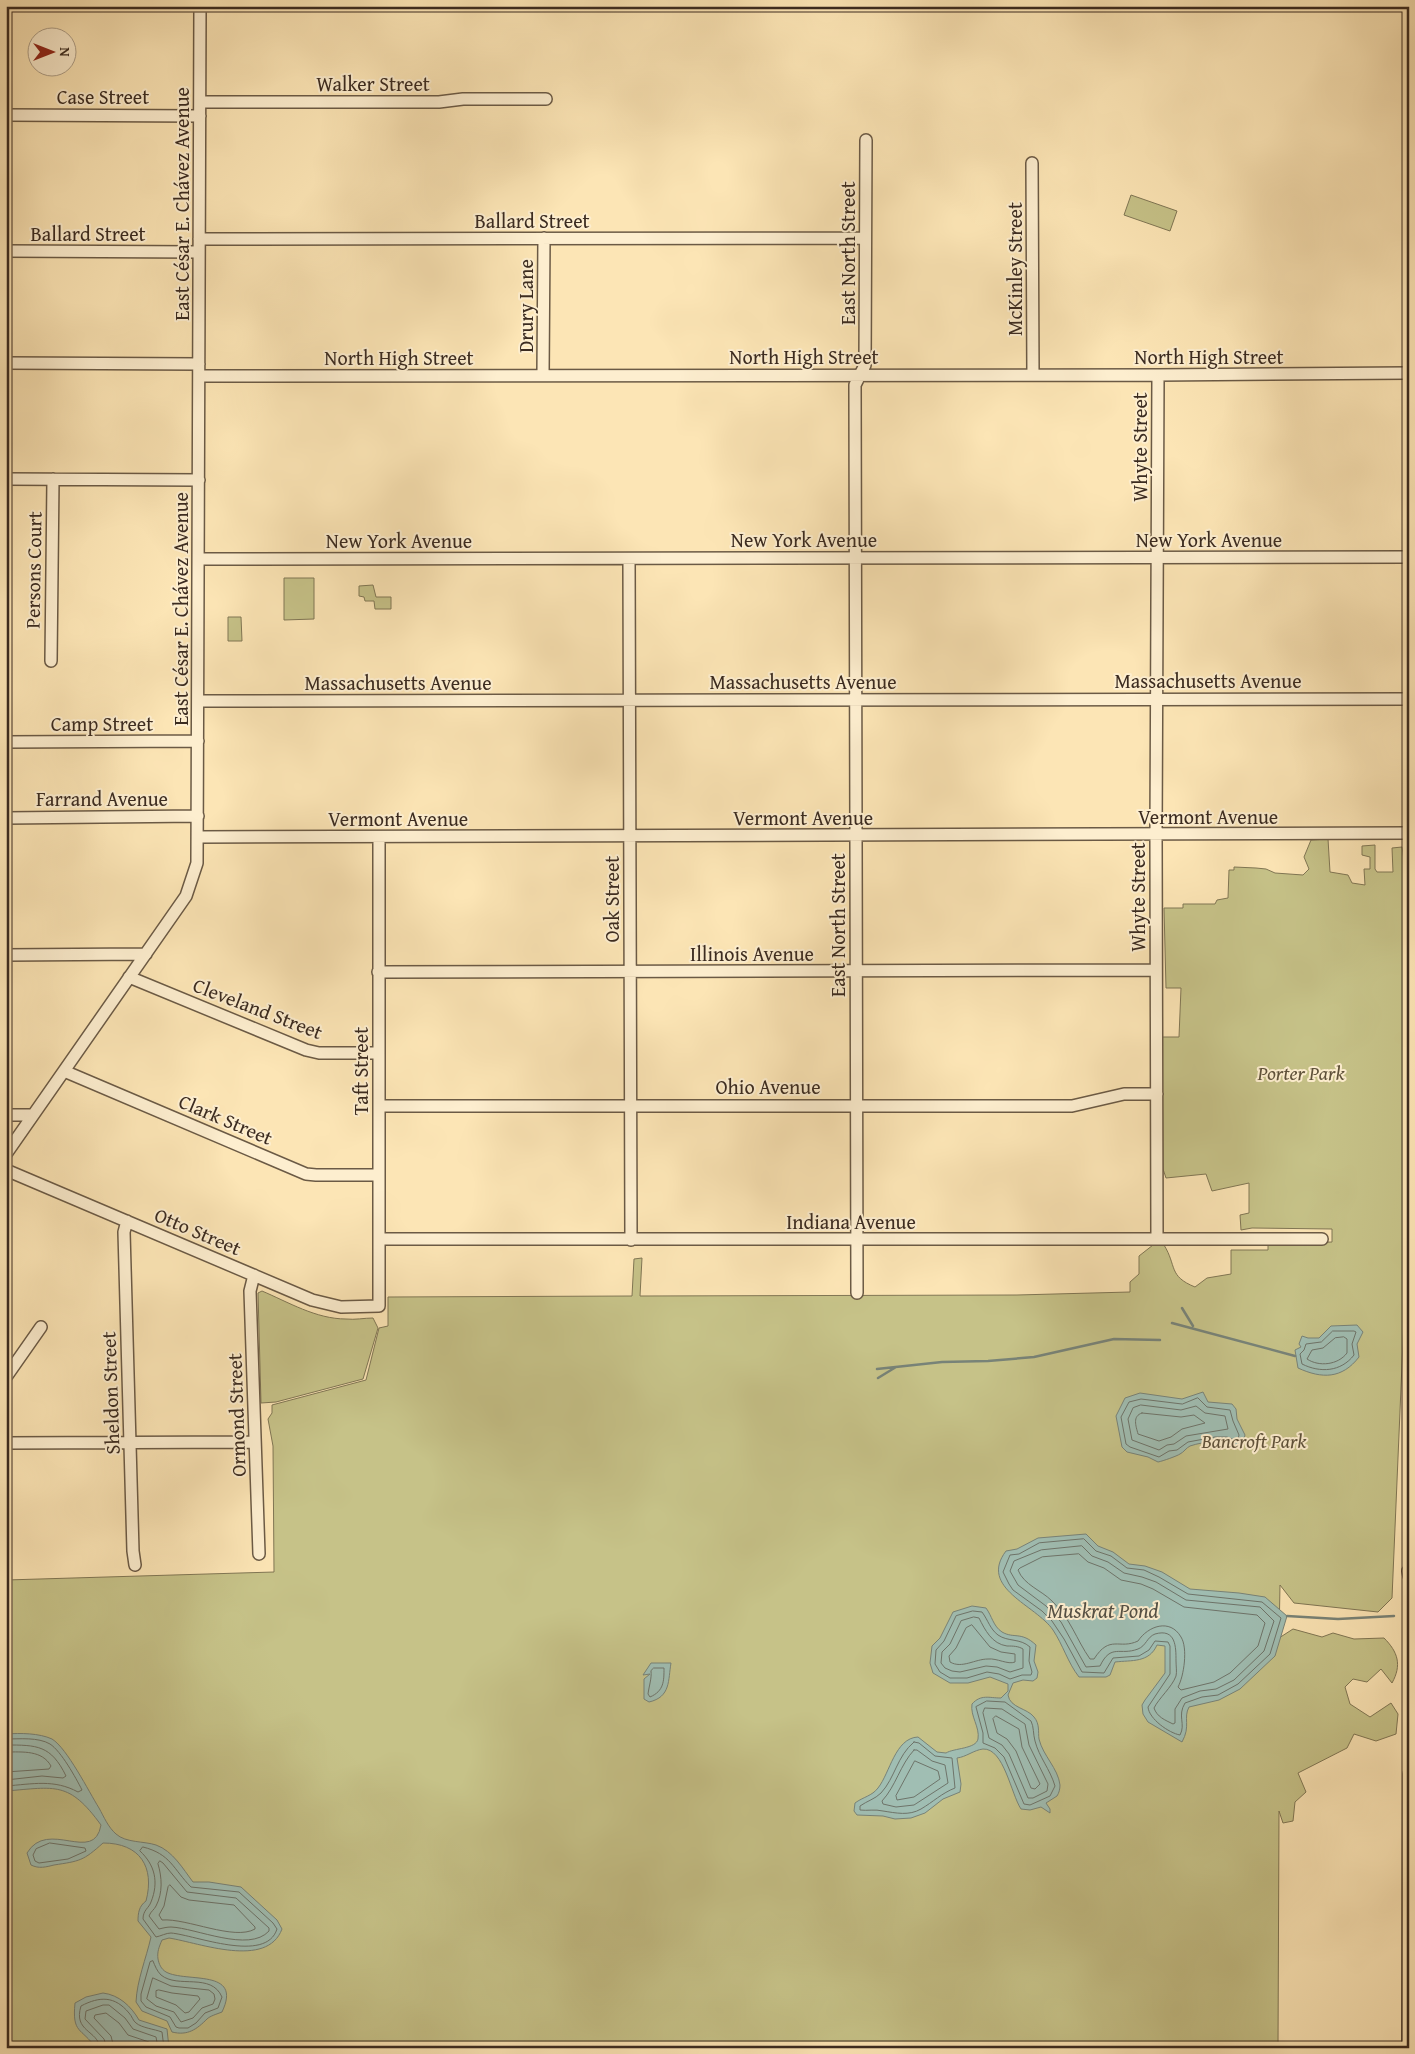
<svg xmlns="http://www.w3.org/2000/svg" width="1415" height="2054" font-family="'Gentium Book Plus',serif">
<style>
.green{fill:#c6c288;stroke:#807654}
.water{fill:#a0beb3;stroke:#788378}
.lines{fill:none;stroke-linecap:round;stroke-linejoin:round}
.shore{stroke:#6e746a;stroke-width:1}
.stream{stroke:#788378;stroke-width:2.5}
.minor-casing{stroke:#6b5a45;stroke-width:14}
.minor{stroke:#fdeecf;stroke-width:11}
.labels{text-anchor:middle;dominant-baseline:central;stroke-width:4;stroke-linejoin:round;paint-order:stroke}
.street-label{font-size:20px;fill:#3b2b20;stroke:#fdeecf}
.park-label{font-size:20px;font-style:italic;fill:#5e513a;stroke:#fdeecf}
.water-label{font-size:21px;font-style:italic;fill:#545045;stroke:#fdeecf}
</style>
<rect width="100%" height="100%" fill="#fce5b5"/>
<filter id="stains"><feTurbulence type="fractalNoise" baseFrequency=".004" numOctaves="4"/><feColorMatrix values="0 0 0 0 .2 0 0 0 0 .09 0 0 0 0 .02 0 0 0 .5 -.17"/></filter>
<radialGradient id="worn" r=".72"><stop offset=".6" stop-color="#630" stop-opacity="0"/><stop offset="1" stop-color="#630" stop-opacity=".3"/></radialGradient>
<!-- green -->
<path class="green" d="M 1131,195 L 1177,211 L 1170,231 L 1124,215 Z
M 284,578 L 314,578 L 314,619 L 284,620 Z
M 373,585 L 376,597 L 391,597 L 391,609 L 375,609 L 374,601 L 365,601 L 364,597 L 359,596 L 359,586 Z
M 228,617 L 241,617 L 242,641 L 228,641 Z
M 1328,839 L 1330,872 L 1348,875 L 1352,883 L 1365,885 L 1364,869 L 1370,869 L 1370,857 L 1362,855 L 1362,846 L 1375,845 L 1375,869 L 1377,872 L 1393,872 L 1392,848 L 1402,847 L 1409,894 L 1409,1089 L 1405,1294 L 1392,1598 L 1378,1612 L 1294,1603 L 1280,1585 L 1279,1638 L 1293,1629 L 1322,1637 L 1333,1633 L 1354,1639 L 1384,1638 C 1398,1652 1402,1665 1392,1683 L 1381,1669 L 1367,1682 L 1353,1679 L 1345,1687 L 1350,1704 L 1370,1717 L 1391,1703 L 1398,1714 L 1396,1734 L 1376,1741 L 1354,1734 L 1347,1748 L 1298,1773 L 1306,1792 L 1295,1802 L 1293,1821 L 1283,1823 L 1279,1811 L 1278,2048 L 6,2048 L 6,1580 L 274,1572 L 273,1446 L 268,1419 L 272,1413 L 272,1405 L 366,1380 L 379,1328 L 388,1326 L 388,1297 L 632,1296 L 634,1259 L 642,1258 L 640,1296 L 1017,1295 L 1130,1292 L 1130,1282 L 1139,1274 L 1139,1256 L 1153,1245 L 1164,1245 C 1177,1266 1168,1276 1195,1287 L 1207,1278 L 1231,1274 L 1231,1250 L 1268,1250 L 1268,1244 L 1332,1242 L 1332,1229 L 1252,1228 L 1241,1230 L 1240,1215 L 1249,1213 L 1249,1183 L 1212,1191 L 1206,1174 L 1166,1178 L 1163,1169 L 1162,1037 L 1179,1037 L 1181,988 L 1166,988 L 1164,908 L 1183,908 L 1183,904 L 1215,904 L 1217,900 L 1228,898 L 1229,870 L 1234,870 L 1234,867 L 1256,868 L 1266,869 L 1275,873 L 1303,875 L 1309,869 L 1304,857 L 1311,840 Z
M 262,1291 C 288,1302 316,1319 346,1319 C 355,1320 364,1318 373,1318 L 378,1328 L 363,1379 L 276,1402 L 261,1403 L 258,1293 Z"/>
<!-- water -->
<path class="water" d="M 1357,1325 L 1363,1332 L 1357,1344 L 1359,1357 C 1342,1379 1322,1379 1298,1368 L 1295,1350 L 1301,1347 L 1299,1344 L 1302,1336 L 1308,1338 L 1319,1338 L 1331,1326 Z
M 1203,1392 L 1208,1402 L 1232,1404 L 1236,1409 L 1237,1419 L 1245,1435 L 1243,1442 L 1237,1446 C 1223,1440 1205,1441 1190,1446 C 1186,1448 1184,1452 1180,1454 C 1177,1456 1163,1461 1158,1462 L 1148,1457 L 1127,1452 L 1122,1447 L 1116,1416 L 1125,1398 L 1140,1393 L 1182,1399 Z
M 1086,1534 L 1098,1546 L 1113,1552 L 1129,1564 L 1145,1566 L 1162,1572 L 1190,1589 L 1239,1593 L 1265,1597 L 1287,1616 L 1275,1656 L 1240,1689 L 1219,1700 L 1189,1707 C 1183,1718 1191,1726 1182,1742 L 1148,1722 L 1143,1714 L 1142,1705 L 1145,1700 L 1165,1673 L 1165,1646 L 1157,1645 C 1149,1663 1132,1660 1115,1662 L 1110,1675 L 1106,1677 L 1079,1677 C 1068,1663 1063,1645 1053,1630 C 1036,1605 978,1588 1006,1551 L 1017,1549 L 1038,1538 Z
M 972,1606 L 986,1608 C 992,1616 993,1626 1002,1632 C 1014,1639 1021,1631 1036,1645 L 1034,1661 L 1038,1672 L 1037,1678 L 1033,1681 L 1023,1680 L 1013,1683 L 1008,1695 C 1010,1708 1027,1708 1034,1717 C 1040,1724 1038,1732 1039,1739 C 1043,1756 1058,1768 1060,1785 C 1060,1789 1059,1793 1057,1796 L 1046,1803 L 1050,1809 L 1050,1813 L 1041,1807 L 1030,1810 L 1021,1809 C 1011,1794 1004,1748 983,1749 C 974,1750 966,1757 957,1758 L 961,1784 L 960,1792 L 943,1799 L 925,1813 L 911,1818 L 895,1819 L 883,1816 L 857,1815 L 854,1811 L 855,1803 C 863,1797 872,1796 878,1788 C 890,1773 895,1738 918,1737 L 937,1752 L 946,1753 C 954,1748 976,1749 978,1739 C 980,1727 970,1716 972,1704 C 981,1694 989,1698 1001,1698 L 1008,1691 L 1008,1684 L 990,1677 L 968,1683 L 950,1683 L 933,1673 L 930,1663 L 932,1646 L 940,1638 L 953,1612 Z
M 651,1663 L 671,1663 C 668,1680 671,1697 649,1702 L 644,1699 L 644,1679 L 650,1674 L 643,1675 Z
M 6,1734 C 20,1733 39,1733 52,1739 C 67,1748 89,1792 99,1808 C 104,1817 108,1827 116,1834 C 126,1843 144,1841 156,1845 C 173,1851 183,1869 193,1882 L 209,1882 L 241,1887 L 277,1920 L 282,1929 C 267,1969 200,1943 169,1938 L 162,1940 C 159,1947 157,1952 158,1959 C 159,1964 161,1969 166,1972 C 186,1983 243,1968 222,2012 C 217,2014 210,2016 207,2019 C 197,2029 188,2036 172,2032 L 167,2021 L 142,2011 L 136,2002 C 137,1980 146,1959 151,1937 L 138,1921 C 138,1913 139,1906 146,1901 C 155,1867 140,1843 103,1843 C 83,1861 80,1861 54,1865 C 46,1867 39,1869 31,1865 L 27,1853 C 48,1818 94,1865 101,1825 C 69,1781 56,1787 6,1791 Z
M 103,1993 C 119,1995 131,2006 139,2020 L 167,2029 L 169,2048 L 96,2048 C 81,2027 72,2034 75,2003 L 86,1997 Z"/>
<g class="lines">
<!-- shore -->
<path class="shore" d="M 1333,1331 L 1354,1331 L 1356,1332 L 1352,1344 L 1354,1355 C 1341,1372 1320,1373 1302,1364 L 1300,1354 L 1304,1350 L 1306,1344 L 1321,1342 Z
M 1344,1337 L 1347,1339 L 1347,1353 C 1338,1365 1319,1367 1307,1359 L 1312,1350 L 1323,1348 L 1335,1338 Z
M 1198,1398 L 1207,1407 L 1230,1410 L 1233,1421 L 1239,1435 L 1238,1439 L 1235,1440 L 1227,1437 L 1215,1437 L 1188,1442 L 1177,1450 L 1169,1451 L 1159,1457 L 1130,1447 L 1126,1444 L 1121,1417 L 1129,1402 L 1141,1399 L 1182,1404 Z
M 1141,1405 L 1181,1410 L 1196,1406 L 1205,1413 L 1225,1416 L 1228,1429 L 1186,1436 L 1174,1444 L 1167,1445 L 1159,1450 L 1132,1440 L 1128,1419 L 1133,1408 Z
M 1142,1413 L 1181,1417 L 1194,1415 L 1205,1423 L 1182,1429 L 1171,1437 L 1159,1441 L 1138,1434 C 1136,1426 1132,1416 1142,1413 Z
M 1084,1539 L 1096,1551 L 1111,1556 L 1127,1568 L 1144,1570 L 1159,1577 L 1188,1594 L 1262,1602 L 1281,1618 L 1270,1654 L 1238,1684 L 1218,1695 L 1202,1697 L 1185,1703 C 1177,1716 1186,1724 1180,1735 C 1169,1733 1149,1719 1148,1707 L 1170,1674 L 1170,1646 L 1168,1642 L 1155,1641 L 1149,1650 L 1139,1656 L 1113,1658 L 1104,1673 L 1082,1672 L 1064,1639 L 1052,1621 L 1042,1611 L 1013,1590 L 1009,1584 L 1003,1572 L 1010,1555 L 1019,1554 L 1039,1543 Z
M 1082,1546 L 1092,1556 L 1108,1562 L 1124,1573 L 1142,1577 L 1156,1582 L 1186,1600 L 1260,1607 L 1274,1621 L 1264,1651 L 1234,1680 L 1216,1689 L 1200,1691 L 1182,1698 L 1175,1709 L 1175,1723 L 1173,1724 C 1165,1720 1157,1717 1154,1708 C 1159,1698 1172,1687 1176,1676 C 1177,1672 1176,1666 1176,1661 C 1176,1647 1176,1628 1155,1634 C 1147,1637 1146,1646 1138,1649 C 1120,1656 1111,1643 1100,1666 L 1086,1667 L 1061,1622 L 1046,1606 L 1018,1585 L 1010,1571 L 1014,1561 L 1041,1550 Z
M 1079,1554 L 1088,1562 L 1104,1568 L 1121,1580 L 1141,1584 L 1153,1589 L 1184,1607 L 1257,1615 L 1265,1623 L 1258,1646 L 1230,1673 L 1214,1682 L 1181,1690 L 1178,1687 C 1184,1676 1188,1648 1181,1637 C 1170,1618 1148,1626 1138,1641 C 1119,1650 1110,1634 1094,1659 L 1090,1659 C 1076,1639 1071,1619 1052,1601 C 1041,1590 1024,1585 1018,1570 L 1020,1568 L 1042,1557 Z
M 973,1611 L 982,1612 C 988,1620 990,1629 998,1635 C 1008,1642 1020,1638 1030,1647 L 1029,1661 L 1032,1672 L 1031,1675 L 1022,1675 L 1010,1679 L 999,1674 L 987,1672 L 967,1678 L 950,1678 L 940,1672 L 935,1664 L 936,1650 L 944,1641 L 956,1616 Z
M 974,1617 L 979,1618 C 985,1630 992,1644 1007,1646 C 1013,1646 1018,1646 1023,1649 L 1023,1668 L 1010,1672 L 997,1667 L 986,1666 L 960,1672 L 952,1671 L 945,1668 L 941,1663 L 942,1652 L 950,1644 L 961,1621 Z
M 972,1625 L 990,1647 L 1001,1652 L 1015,1654 L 1015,1662 C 1008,1665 997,1658 988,1659 C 975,1659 962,1669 950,1662 L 949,1656 L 956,1648 L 966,1628 Z
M 654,1668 L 664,1668 C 664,1681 664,1691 650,1697 L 648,1694 C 649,1686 652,1678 651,1671 Z
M 987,1701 L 1005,1702 L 1031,1721 C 1034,1727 1033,1734 1035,1741 C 1039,1757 1050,1769 1055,1786 L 1050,1796 L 1030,1805 L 1024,1804 L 1004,1757 L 995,1748 L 983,1743 L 983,1733 L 976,1707 Z
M 985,1708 L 1002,1709 L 1025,1724 L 1029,1745 L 1048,1784 L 1047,1791 L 1033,1798 L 1028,1798 L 1009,1754 L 1002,1745 L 989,1738 L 983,1713 Z
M 996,1716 L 1019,1729 L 1022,1747 L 1040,1784 L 1035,1789 L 1031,1788 L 1016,1751 L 1007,1739 L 997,1733 L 993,1719 Z
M 6,1739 C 20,1739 38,1737 50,1744 C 61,1751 76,1778 82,1790 L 78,1792 C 54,1779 33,1784 6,1786
M 914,1742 L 919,1743 L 935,1756 L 952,1758 L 955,1788 C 942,1793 933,1802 921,1809 C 909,1816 896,1813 883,1811 C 875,1809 867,1811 860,1810 L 860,1806 C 867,1801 875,1799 881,1793 C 895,1778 897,1756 914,1742 Z
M 6,1745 C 37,1745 51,1745 66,1776 L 63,1778 L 42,1776 L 6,1780
M 914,1750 L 917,1750 L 932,1761 L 945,1765 L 948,1783 L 914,1805 L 896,1807 L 883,1804 L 882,1801 C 896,1786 900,1765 914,1750 Z
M 6,1752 C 23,1752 42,1750 51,1766 L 49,1769 L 6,1772
M 915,1761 L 938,1771 L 940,1779 L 914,1797 L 897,1800 L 896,1796 Z
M 50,1843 L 85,1848 L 86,1851 L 68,1859 L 39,1863 L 35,1861 L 33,1855 L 36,1849 Z
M 143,1847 C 171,1854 173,1869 191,1887 L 239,1892 L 273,1923 L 277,1929 C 266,1964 195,1935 171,1933 C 166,1933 161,1936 156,1937 L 143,1919 C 143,1910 149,1908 151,1902 C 159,1882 155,1865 140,1851 Z
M 160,1861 L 163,1863 L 187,1892 L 236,1898 L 269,1928 L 269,1931 C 249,1953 196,1928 171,1927 C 167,1927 163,1928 159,1929 L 149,1916 C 151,1911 154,1910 156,1906 C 163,1893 162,1877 158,1864 Z
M 170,1885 L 181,1897 L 189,1900 L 234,1905 L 255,1927 L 255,1929 C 234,1941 187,1918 162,1920 L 159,1915 L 164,1906 L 168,1887 Z
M 153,1961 C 155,1966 157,1971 161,1975 C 178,1989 211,1972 222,1997 L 218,2008 L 205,2013 L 196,2023 L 188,2028 L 179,2028 L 176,2027 L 170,2017 L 146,2007 L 141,2001 L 141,1994 L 150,1962 Z
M 153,1978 L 171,1986 L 209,1990 L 214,1994 L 215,1999 L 213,2004 L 202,2008 L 193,2018 L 181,2022 L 174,2012 L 156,2006 L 147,1999 Z
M 159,1990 L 172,1993 L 198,1996 L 200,1999 L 189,2012 L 185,2013 L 176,2005 L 156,1997 L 156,1991 Z
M 100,2048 C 98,2030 73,2032 81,2006 C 100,1996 115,1996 129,2013 C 132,2016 133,2021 136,2023 C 142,2028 154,2029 162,2032 L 164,2048
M 107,2048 L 104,2039 L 85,2019 L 86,2011 L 103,2005 L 109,2005 L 125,2018 L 133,2029 L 156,2037 L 158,2048
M 114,2048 L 111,2036 L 94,2018 L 95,2015 L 106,2013 L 119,2023 L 128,2035 L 149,2042 L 150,2048"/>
<!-- stream -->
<path class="stream" d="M 1182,1308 L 1193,1326
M 1172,1323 L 1295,1356
M 877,1369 L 942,1362 L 988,1361 L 1034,1357 L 1114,1339 L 1160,1340
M 878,1378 L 896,1367
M 1287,1616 L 1338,1619 L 1394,1616"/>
<defs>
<path id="minor" d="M 200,102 L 439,102 L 463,99 L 546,99
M 6,115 L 200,116
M 1032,163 L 1033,375
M 199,239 L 865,238
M 6,251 L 199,252
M 6,363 L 199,364
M 543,375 L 544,238
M 199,376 L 1158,375 L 1409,373
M 6,479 L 199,480
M 199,559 L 1409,557
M 629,559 L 631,1240
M 51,661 L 53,479
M 198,701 L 1409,699
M 6,742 L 198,741
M 6,818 L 198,816
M 198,837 L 1409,833
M 6,955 L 146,954
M 378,972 L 1156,970
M 129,977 L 306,1050 L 319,1053 L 379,1053
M 64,1071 L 306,1174 L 316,1175 L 379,1175
M 379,1106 L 1072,1106 L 1124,1094 L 1157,1094
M 6,1115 L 33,1115
M 6,1154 L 186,896 L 197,863 L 200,6
M 6,1170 L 312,1300 L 341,1307 L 379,1306 L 379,837
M 127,1221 L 124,1232 L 133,1551 L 135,1565
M 379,1239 L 1322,1239
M 1157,1239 L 1156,835 L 1158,375
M 254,1275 L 250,1291 L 259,1554
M 857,1293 L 855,385 L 865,365 L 866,140
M 6,1377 L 41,1327
M 6,1443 L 255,1442
M 1408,1571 L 1409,1576
M 1408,2048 L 1409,1774"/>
</defs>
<!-- minor casing -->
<use href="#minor" class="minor-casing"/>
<!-- minor -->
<use href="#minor" class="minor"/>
</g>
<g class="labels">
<!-- street labels -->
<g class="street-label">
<text x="373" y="83">Walker Street</text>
<text x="103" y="96">Case Street</text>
<text transform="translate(181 204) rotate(-90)">East César E. Chávez Avenue</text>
<text x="532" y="220">Ballard Street</text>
<text x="88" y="233">Ballard Street</text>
<text transform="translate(847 253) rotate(-90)">East North Street</text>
<text transform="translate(1014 269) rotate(-90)">McKinley Street</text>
<text transform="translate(525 306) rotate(-90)">Drury Lane</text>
<text x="804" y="356">North High Street</text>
<text x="1209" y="356">North High Street</text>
<text x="399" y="357">North High Street</text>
<text transform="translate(1139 447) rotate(-90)">Whyte Street</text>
<text x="804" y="539">New York Avenue</text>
<text x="1209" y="539">New York Avenue</text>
<text x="399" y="540">New York Avenue</text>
<text transform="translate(33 570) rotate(-89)">Persons Court</text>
<text transform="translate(180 609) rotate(-90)">East César E. Chávez Avenue</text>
<text x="1208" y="680">Massachusetts Avenue</text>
<text x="803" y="681">Massachusetts Avenue</text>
<text x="398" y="682">Massachusetts Avenue</text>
<text x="102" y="723">Camp Street</text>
<text x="102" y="798">Farrand Avenue</text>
<text x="1208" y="816">Vermont Avenue</text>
<text x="803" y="817">Vermont Avenue</text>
<text x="398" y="818">Vermont Avenue</text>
<text transform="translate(1137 897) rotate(-90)">Whyte Street</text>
<text transform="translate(611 899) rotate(-90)">Oak Street</text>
<text transform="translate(837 925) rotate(-90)">East North Street</text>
<text x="752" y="953">Illinois Avenue</text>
<text transform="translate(258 1008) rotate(21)">Cleveland Street</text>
<text transform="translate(360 1071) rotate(-90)">Taft Street</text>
<text x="768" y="1086">Ohio Avenue</text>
<text transform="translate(226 1119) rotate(23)">Clark Street</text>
<text x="851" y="1221">Indiana Avenue</text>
<text transform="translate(198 1231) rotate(23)">Otto Street</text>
<text transform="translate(110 1393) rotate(-92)">Sheldon Street</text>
<text transform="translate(236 1415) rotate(-92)">Ormond Street</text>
</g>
<!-- park labels -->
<g class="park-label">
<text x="1301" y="1072">Porter Park</text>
<text x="1254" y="1440">Bancroft Park</text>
</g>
<!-- water labels -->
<g class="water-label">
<text x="1103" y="1610">Muskrat Pond</text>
</g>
</g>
<!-- margin -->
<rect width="1415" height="2054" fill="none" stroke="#fce5b5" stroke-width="25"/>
<rect x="8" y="8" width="1400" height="2039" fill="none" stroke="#3b2b20" stroke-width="2.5"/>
<rect x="12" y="12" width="1390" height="2029" fill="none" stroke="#3b2b20"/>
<!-- north arrow -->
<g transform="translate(52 52) rotate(90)"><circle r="24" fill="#fdeecf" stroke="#afa089"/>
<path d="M0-4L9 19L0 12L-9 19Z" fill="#8f2418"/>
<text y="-8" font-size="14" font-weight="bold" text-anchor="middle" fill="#3b2b20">N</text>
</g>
<rect width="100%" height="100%" filter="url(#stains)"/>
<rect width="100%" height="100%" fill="url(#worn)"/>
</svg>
